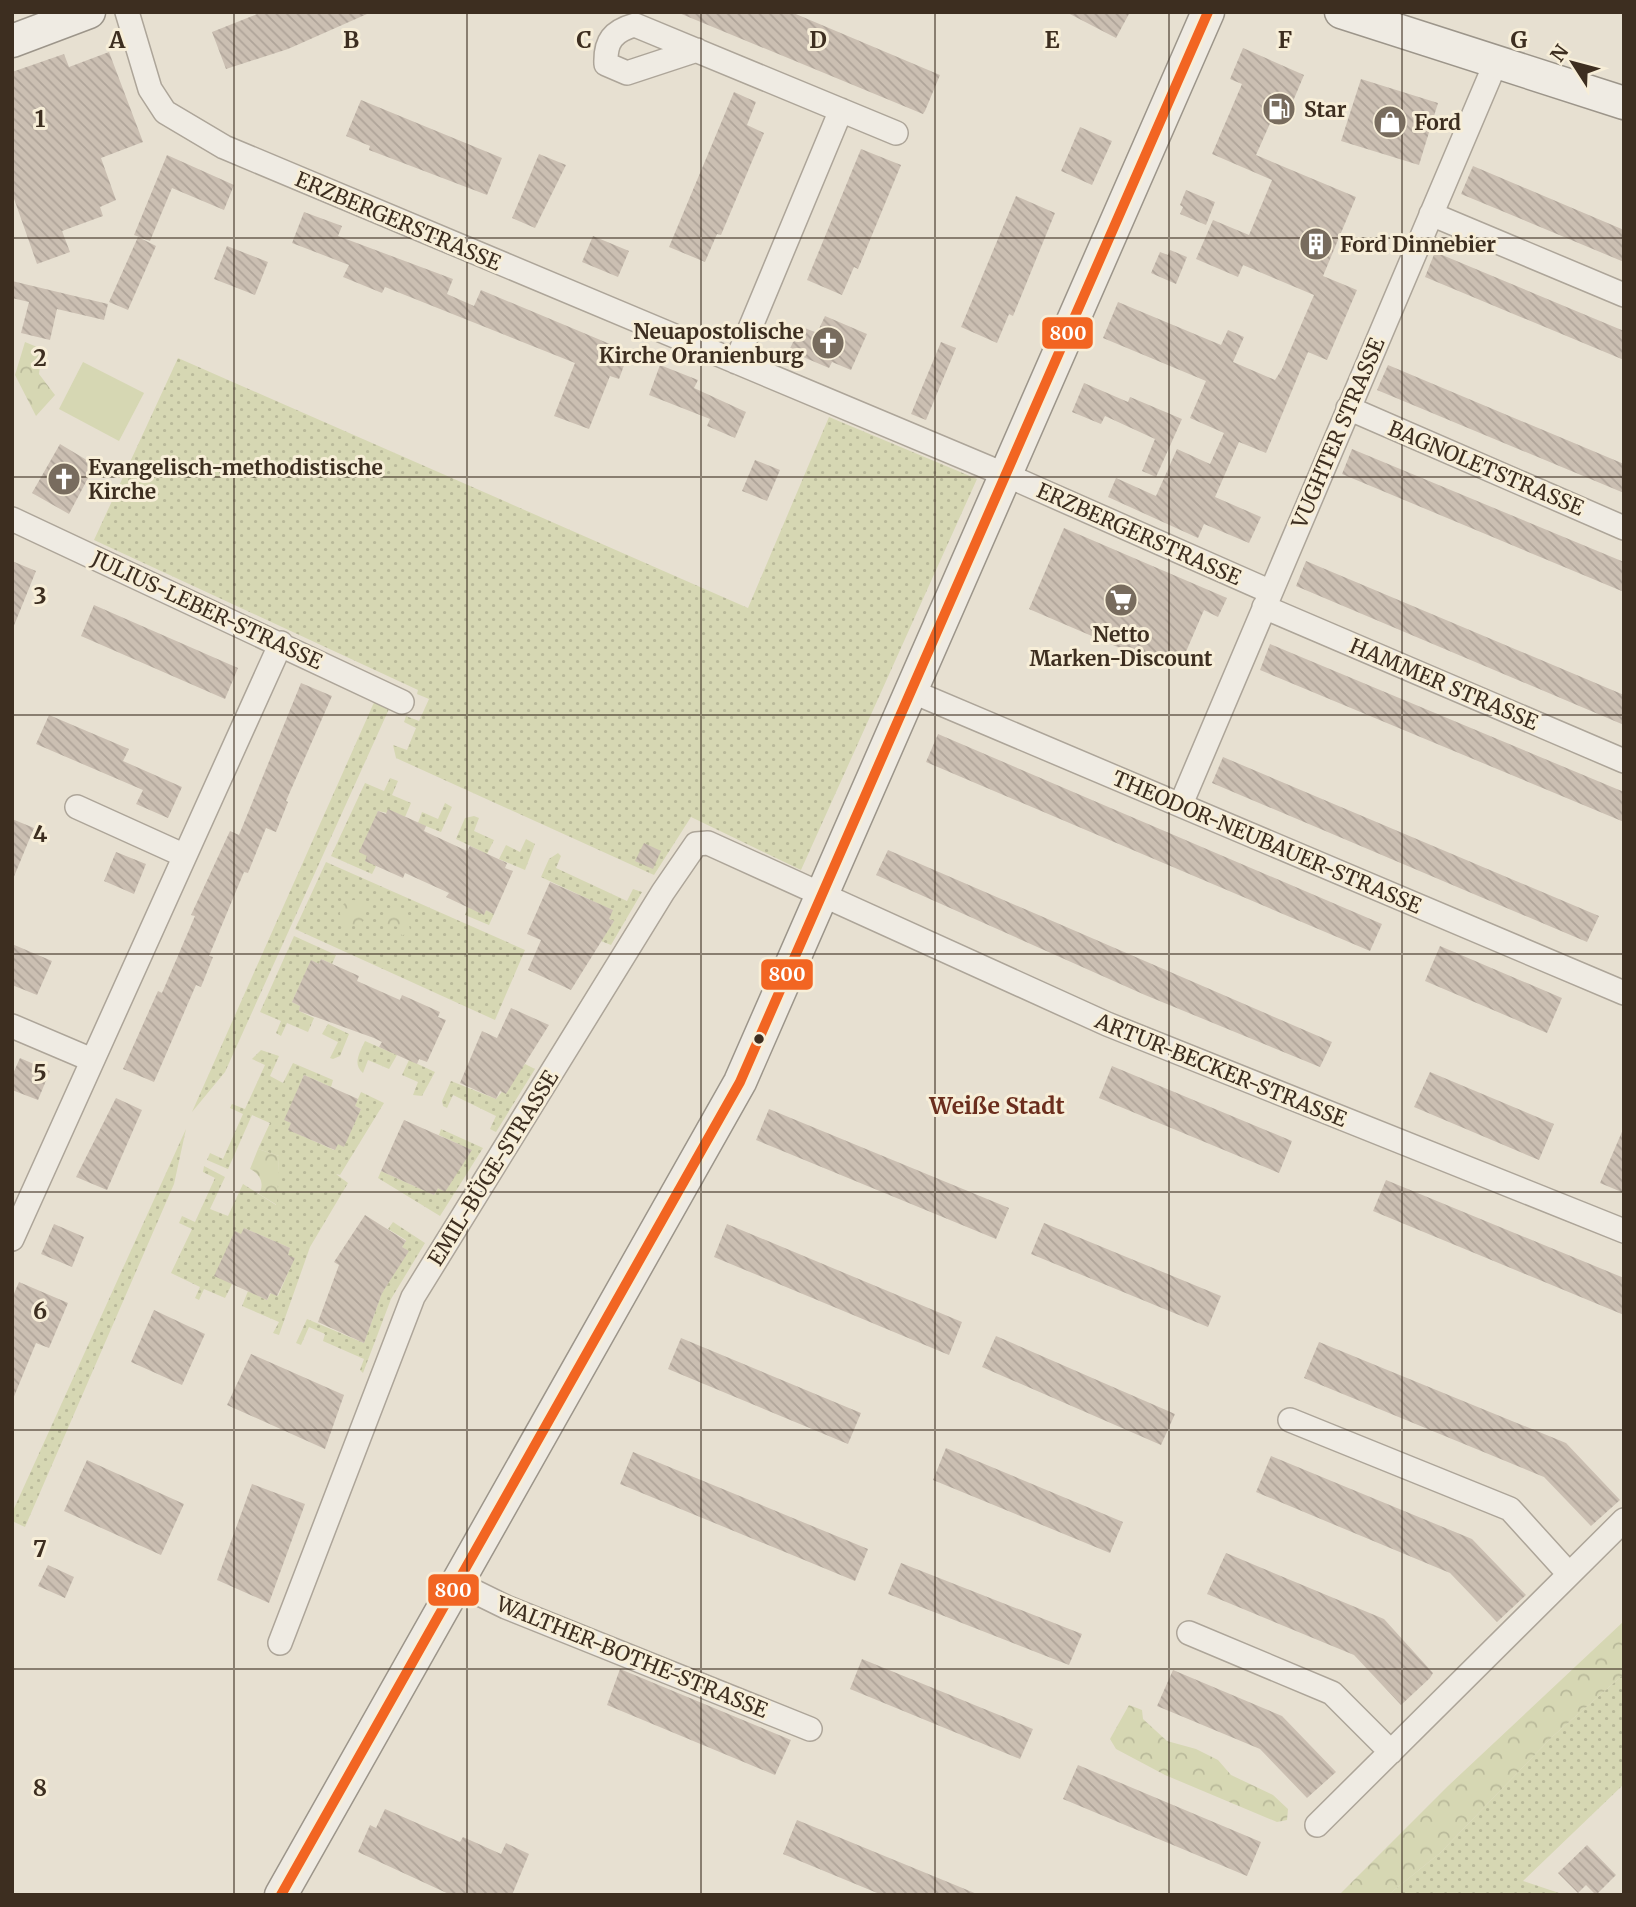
<svg xmlns="http://www.w3.org/2000/svg" width="1636" height="1907" font-family="Merriweather,serif">
<style>
.grass{fill:url(#grass-dots)}
.forest{fill:url(#forest-crowns)}
.pitch{fill:#d6d7b3}
.building{fill:url(#building-back-hatch)}
.lines{fill:none;stroke-linecap:round;stroke-linejoin:round}
.street-casing{stroke:#ada599;stroke-width:26}
.secondary-casing{stroke:#9c958a;stroke-width:35}
.street{stroke:#efebe3;stroke-width:23}
.secondary{stroke:#efebe3;stroke-width:32}
.bus-1-casing{stroke:#f7eed8;stroke-width:16}
.bus-1{stroke:#f26522;stroke-width:10}
.grid{fill:none;stroke:#3d2e20;stroke-width:2;stroke-opacity:0.55}
.bus-dot{fill:#3d2e20;stroke:#f7eed8;stroke-width:2.5}
.labels{text-anchor:middle;dominant-baseline:central;stroke-width:6;stroke-linejoin:round;paint-order:stroke}
.poi-label{font-size:21px;font-weight:bold;fill:#3d2e20;stroke:#f7eed8;text-anchor:start}
.street-label{font-size:21px;fill:#3d2e20;stroke:#f7eed8}
.neighbourhood-label{font-size:23px;font-weight:bold;fill:#6b2e1e;stroke:#f7eed8}
.grid-label{font-size:23px;text-anchor:middle;font-weight:bold;fill:#3d2e20;stroke:#f7eed8;stroke-width:6;stroke-linejoin:round;paint-order:stroke}
.line-badge{stroke:#f7eed8;stroke-width:2.5}
.badge-label{font-size:19px;text-anchor:middle;font-weight:bold;fill:#fff}
</style>
<defs>
<pattern id="grass-dots" width="8" height="8" patternUnits="userSpaceOnUse" patternTransform="scale(1.75)"><rect width="8" height="8" fill="#d6d7b3"/><path d="M2 2h.1M6 6h.1" fill="none" stroke="#b9b99a" stroke-width="1.8" stroke-linecap="round"/></pattern>
<pattern id="forest-crowns" width="20" height="18" patternUnits="userSpaceOnUse" patternTransform="scale(1.75)"><rect width="20" height="18" fill="#d6d7b3"/><path d="M2 6a3 3 0 1 1 6 0M12 15a3 3 0 1 1 6 0" fill="none" stroke="#b9b99a"/></pattern>
<pattern id="building-back-hatch" width="6" height="6" patternUnits="userSpaceOnUse" patternTransform="scale(1.75)"><rect width="6" height="6" fill="#cbbfb2"/><path d="M-1 5l2 2M0 0l6 6M5-1l2 2" fill="none" stroke="#afa499"/></pattern>
</defs>
<rect width="100%" height="100%" fill="#e7e0d1"/>
<!-- grass -->
<path class="grass" d="M 178,358 L 748,608 L 829,417 L 977,479 L 801,870 L 691,817 L 654,875 L 396,758 L 393,745 L 407,750 L 416,728 L 404,722 L 406,716 L 419,721 L 429,699 L 417,694 L 418,690 L 94,540 Z
M 376,698 L 389,709 L 225,1072 L 192,1112 Z
M 390,778 L 398,781 L 392,795 L 411,803 L 405,817 L 378,811 L 367,856 L 376,866 L 372,874 L 331,856 L 365,783 L 384,791 Z
M 445,803 L 452,807 L 441,832 L 418,823 L 422,812 L 438,819 Z
M 474,816 L 479,818 L 474,831 L 494,840 L 487,854 L 456,839 L 465,818 Z
M 526,839 L 535,844 L 525,870 L 499,859 L 506,845 L 520,852 Z
M 558,853 L 561,856 L 556,868 L 627,901 L 633,889 L 642,892 L 611,945 L 601,941 L 614,921 L 609,919 L 612,910 L 541,877 L 549,859 Z
M 326,862 L 525,950 L 495,1020 L 295,929 Z
M 468,907 L 484,914 L 486,910 L 494,914 L 489,925 L 465,915 Z
M 294,936 L 336,955 L 332,964 L 321,959 L 319,964 L 311,961 L 292,1002 L 300,1006 L 299,1011 L 314,1018 L 308,1032 L 287,1023 L 281,1036 L 276,1033 L 281,1021 L 260,1012 Z
M 328,1024 L 349,1034 L 340,1056 L 333,1059 L 330,1058 L 338,1042 L 322,1034 Z
M 365,1041 L 397,1055 L 389,1069 L 368,1060 L 363,1073 C 352,1064 360,1052 365,1041 Z
M 261,1050 L 279,1056 L 270,1076 L 283,1083 L 293,1063 L 333,1080 L 331,1087 L 304,1075 L 285,1120 L 291,1123 L 289,1130 L 334,1150 L 338,1144 L 344,1146 L 361,1109 L 355,1106 L 361,1092 L 384,1103 L 340,1175 L 336,1174 L 348,1183 L 310,1247 L 279,1335 L 273,1333 L 279,1322 L 242,1306 L 248,1291 L 267,1300 L 271,1293 L 278,1296 L 294,1259 L 288,1255 L 290,1248 L 244,1228 L 232,1284 L 225,1298 L 204,1289 L 199,1300 L 195,1298 L 200,1287 L 171,1273 L 192,1229 L 179,1223 L 182,1216 L 195,1222 L 215,1178 L 203,1172 L 204,1166 L 225,1177 L 210,1209 L 228,1216 L 243,1184 L 276,1205 L 279,1156 L 258,1149 L 270,1123 L 252,1115 L 228,1169 L 207,1160 L 210,1153 L 223,1159 L 243,1114 L 230,1108 L 232,1104 L 245,1109 L 265,1065 L 252,1059 Z
M 409,1060 L 435,1072 L 422,1096 L 413,1095 L 418,1082 L 402,1075 Z
M 525,1064 L 535,1069 L 496,1132 L 490,1129 L 496,1116 L 453,1095 L 447,1108 L 443,1106 L 442,1101 L 451,1081 L 496,1099 Z
M 186,1129 L 174,1184 L 25,1527 L 12,1521 L 12,1513 Z
M 441,1129 L 483,1148 L 440,1216 L 378,1178 L 381,1171 L 434,1195 L 438,1188 L 445,1191 L 471,1150 L 439,1135 Z
M 393,1222 L 425,1243 L 391,1299 L 363,1373 L 360,1370 L 364,1359 L 323,1341 L 325,1334 L 309,1327 L 301,1345 L 296,1343 L 307,1319 L 364,1343 L 382,1293 L 408,1251 L 402,1247 L 406,1240 L 388,1229 Z
M 1624,1674 L 1624,1784 L 1523,1881 L 1565,1895 L 1388,1895 L 1440,1853 L 1552,1737 Z"/>
<!-- forest -->
<path class="forest" d="M 25,342 L 42,349 L 39,374 L 55,395 L 36,416 L 15,375 Z
M340 913a13 13 0 1 1 26 0a13 13 0 1 1-26 0Z
M 389,909 L 407,915 L 410,930 L 402,936 L 398,927 L 386,924 Z
M 258,1149 L 279,1156 L 277,1205 L 259,1194 C 265,1183 260,1174 250,1169 Z
M 1624,1621 L 1624,1674 L 1552,1737 L 1440,1853 L 1388,1895 L 1339,1895 L 1448,1786 Z
M 1129,1705 L 1142,1710 L 1143,1719 L 1167,1741 L 1196,1749 L 1218,1760 L 1231,1775 L 1273,1795 L 1288,1809 L 1287,1820 L 1277,1822 L 1165,1775 L 1116,1749 L 1110,1739 Z"/>
<!-- pitch -->
<path class="pitch" d="M 83,362 L 144,393 L 119,441 L 59,409 Z"/>
<!-- building -->
<path class="building" d="M 262,12 L 367,12 L 367,14 L 288,49 L 226,69 L 212,32 Z
M 791,12 L 940,75 L 925,111 L 923,114 L 679,13 Z
M 1066,12 L 1130,12 L 1116,38 Z
M 1243,48 L 1304,75 L 1291,106 L 1280,101 L 1256,155 L 1356,197 L 1323,276 L 1357,290 L 1327,360 L 1308,352 L 1266,453 L 1239,442 L 1215,497 L 1261,517 L 1249,543 L 1204,524 L 1198,538 L 1108,497 L 1116,478 L 1156,496 L 1177,449 L 1210,464 L 1224,433 L 1190,418 L 1206,381 L 1103,338 L 1118,302 L 1221,345 L 1228,330 L 1244,337 L 1233,362 L 1275,380 L 1282,369 L 1314,295 L 1243,265 L 1238,277 L 1196,259 L 1213,220 L 1249,235 L 1272,180 L 1212,154 L 1242,84 L 1230,79 Z
M 109,52 L 143,142 L 101,158 L 116,200 L 100,207 L 103,216 L 62,231 L 70,252 L 37,264 L 12,193 L 12,72 L 64,54 L 69,67 Z
M 1361,79 L 1438,103 L 1419,165 L 1341,141 Z
M 734,92 L 756,102 L 747,125 L 764,133 L 721,235 L 717,234 L 705,262 L 669,247 Z
M 361,100 L 502,158 L 487,195 L 369,150 L 370,146 L 346,136 Z
M 1080,127 L 1112,141 L 1092,185 L 1061,171 Z
M 861,149 L 901,165 L 858,269 L 854,267 L 842,295 L 807,280 Z
M 539,154 L 566,165 L 535,228 L 512,218 Z
M 167,155 L 234,185 L 224,210 L 172,188 L 150,241 L 134,235 Z
M 1473,166 L 1624,230 L 1624,262 L 1461,194 Z
M 1186,190 L 1215,202 L 1206,225 L 1180,214 L 1183,207 L 1180,205 Z
M 1016,196 L 1055,213 L 1013,316 L 1009,314 L 997,343 L 961,327 Z
M 304,212 L 342,226 L 338,236 L 453,279 L 447,294 L 474,306 L 481,290 L 629,352 L 619,379 L 610,376 L 589,429 L 554,416 L 575,363 L 385,287 L 382,293 L 343,277 L 349,265 L 292,243 Z
M 593,236 L 629,251 L 618,277 L 582,262 Z
M 138,237 L 156,246 L 128,310 L 109,302 Z
M 227,246 L 268,262 L 255,295 L 214,279 Z
M 1170,250 L 1187,257 L 1176,284 L 1151,273 L 1160,252 L 1168,255 Z
M 1435,252 L 1624,331 L 1624,360 L 1425,277 Z
M 12,281 L 108,304 L 104,320 L 57,309 L 50,340 L 21,333 L 29,302 L 12,298 Z
M 825,316 L 867,334 L 851,370 L 832,362 L 829,368 L 789,351 L 800,326 L 817,333 Z
M 941,342 L 956,348 L 926,420 L 911,414 Z
M 660,365 L 698,380 L 694,388 L 746,412 L 735,438 L 707,426 L 710,419 L 649,395 Z
M 1388,365 L 1624,464 L 1624,493 L 1377,390 Z
M 1084,383 L 1128,402 L 1130,397 L 1182,419 L 1156,477 L 1142,471 L 1155,439 L 1105,416 L 1101,424 L 1072,412 Z
M 60,444 L 95,465 L 69,514 L 32,493 Z
M 1352,449 L 1624,562 L 1624,592 L 1342,474 Z
M 755,460 L 780,470 L 767,501 L 742,491 Z
M 1064,528 L 1227,598 L 1218,617 L 1204,610 L 1185,654 L 1164,667 L 1029,609 Z
M 12,561 L 36,571 L 13,628 L 12,628 Z
M 1306,561 L 1624,695 L 1624,725 L 1296,586 Z
M 94,605 L 238,668 L 225,699 L 81,636 Z
M 1270,644 L 1624,792 L 1624,822 L 1260,670 Z
M 301,683 L 332,696 L 286,801 L 288,802 L 276,832 L 266,828 L 248,873 L 244,872 L 209,956 L 213,957 L 201,987 L 196,985 L 154,1082 L 123,1069 L 158,991 L 162,993 L 195,916 L 191,915 L 230,831 L 239,835 Z
M 49,715 L 129,749 L 123,761 L 182,787 L 168,818 L 136,804 L 143,790 L 36,744 Z
M 938,734 L 1382,924 L 1370,951 L 926,762 Z
M 1223,757 L 1599,916 L 1587,942 L 1212,783 Z
M 388,809 L 426,826 L 424,831 L 467,851 L 470,846 L 507,863 L 505,868 L 513,871 L 494,914 L 486,910 L 484,915 L 446,897 L 449,893 L 405,873 L 403,878 L 365,861 L 367,856 L 359,852 L 378,811 L 386,814 Z
M 12,819 L 34,828 L 13,879 L 12,879 Z
M 644,843 L 661,851 L 653,869 L 635,861 Z
M 888,850 L 1332,1042 L 1320,1067 L 1145,995 L 876,875 Z
M 116,852 L 146,864 L 134,894 L 104,881 Z
M 550,882 L 613,910 L 609,919 L 614,921 L 571,990 L 528,970 L 541,940 L 527,934 Z
M 12,944 L 52,961 L 37,995 L 12,985 Z
M 1440,946 L 1562,998 L 1547,1033 L 1425,981 Z
M 321,959 L 359,976 L 357,981 L 400,1000 L 402,995 L 440,1012 L 438,1017 L 446,1020 L 427,1062 L 419,1059 L 417,1064 L 379,1047 L 382,1042 L 374,1038 L 299,1011 L 300,1006 L 292,1002 L 311,960 L 319,964 Z
M 511,1008 L 549,1025 L 506,1094 L 500,1091 L 496,1099 L 460,1083 L 482,1031 L 497,1038 Z
M 20,1058 L 50,1071 L 38,1100 L 12,1090 L 12,1076 Z
M 1112,1066 L 1292,1141 L 1279,1173 L 1099,1098 Z
M 1430,1072 L 1554,1124 L 1539,1160 L 1414,1107 Z
M 304,1075 L 358,1099 L 355,1106 L 361,1109 L 344,1147 L 338,1144 L 335,1150 L 288,1130 L 291,1123 L 284,1120 Z
M 116,1098 L 142,1110 L 107,1190 L 76,1177 Z
M 769,1109 L 1009,1208 L 996,1239 L 756,1140 Z
M 404,1120 L 472,1150 L 445,1192 L 438,1188 L 434,1195 L 381,1171 Z
M 1624,1127 L 1624,1193 L 1600,1183 Z
M 1386,1180 L 1624,1278 L 1624,1315 L 1373,1211 Z
M 365,1215 L 406,1241 L 402,1247 L 409,1251 L 382,1293 L 364,1343 L 318,1322 L 339,1265 L 334,1262 Z
M 1044,1223 L 1221,1296 L 1208,1327 L 1031,1254 Z
M 54,1224 L 84,1237 L 72,1267 L 41,1254 Z
M 727,1224 L 962,1322 L 949,1355 L 714,1257 Z
M 244,1228 L 290,1248 L 288,1255 L 295,1258 L 277,1296 L 270,1293 L 267,1300 L 214,1276 L 235,1231 L 241,1234 Z
M 19,1282 L 68,1303 L 49,1348 L 36,1343 L 13,1399 L 12,1298 Z
M 154,1310 L 205,1334 L 182,1385 L 131,1362 Z
M 996,1336 L 1175,1414 L 1161,1445 L 982,1367 Z
M 681,1338 L 861,1413 L 848,1444 L 668,1369 Z
M 1319,1342 L 1566,1443 L 1620,1500 L 1591,1526 L 1544,1477 L 1304,1378 Z
M 251,1354 L 344,1395 L 325,1449 L 227,1405 Z
M 946,1448 L 1123,1522 L 1110,1553 L 933,1480 Z
M 633,1452 L 868,1549 L 855,1581 L 620,1484 Z
M 1271,1456 L 1472,1539 L 1526,1595 L 1497,1622 L 1450,1573 L 1256,1492 Z
M 87,1460 L 184,1504 L 161,1555 L 64,1511 Z
M 252,1484 L 305,1504 L 269,1603 L 217,1580 Z
M 1226,1553 L 1384,1619 L 1433,1673 L 1430,1678 L 1401,1705 L 1354,1655 L 1207,1594 Z
M 901,1563 L 1082,1634 L 1069,1665 L 888,1594 Z
M 48,1565 L 74,1577 L 65,1598 L 38,1586 Z
M 862,1659 L 1033,1729 L 1020,1759 L 850,1689 Z
M 620,1669 L 791,1740 L 775,1775 L 607,1705 Z
M 1173,1670 L 1282,1716 L 1336,1772 L 1307,1798 L 1260,1749 L 1157,1706 Z
M 1078,1765 L 1261,1842 L 1247,1876 L 1063,1799 Z
M 385,1809 L 460,1842 L 463,1837 L 501,1854 L 506,1843 L 529,1854 L 512,1895 L 451,1895 L 358,1852 L 370,1825 L 376,1828 Z
M 797,1820 L 977,1894 L 977,1895 L 882,1895 L 783,1854 Z
M 1587,1845 L 1616,1875 L 1596,1895 L 1586,1885 L 1578,1893 L 1558,1873 Z"/>
<g class="lines">
<defs>
<path id="street" d="M 127,12 L 150,89 L 165,112 L 224,147 L 1006,475 L 1271,592
M 697,50 L 627,73 L 606,64 C 605,41 613,31 635,25 L 896,133
M 1431,214 L 1624,295
M 736,362 L 841,110
M 1348,408 L 1624,528
M 12,519 L 402,702
M 1264,607 L 1624,761
M 911,691 L 1624,993
M 1181,804 L 1496,62
M 77,807 L 183,855
M 12,1026 L 92,1060
M 12,1239 L 281,643
M 1290,1420 L 1510,1509 L 1569,1574
M 455,1582 L 506,1607 L 810,1729
M 1189,1633 L 1332,1693 L 1391,1752
M 280,1643 L 413,1297 L 663,892 L 696,844 L 708,843 L 1107,1024 L 1624,1231
M 1317,1825 L 1624,1520"/>
<path id="secondary" d="M 1341,12 L 1624,103
M 12,41 L 89,12
M 281,1895 L 740,1082 L 1208,12"/>
</defs>
<!-- street casing -->
<use href="#street" class="street-casing"/>
<!-- secondary casing -->
<use href="#secondary" class="secondary-casing"/>
<!-- street -->
<use href="#street" class="street"/>
<!-- secondary -->
<use href="#secondary" class="secondary"/>
<defs>
<path id="bus-1" d="M 281,1895 L 740,1082 L 1208,12"/>
</defs>
<!-- bus-1 casing -->
<use href="#bus-1" class="bus-1-casing"/>
<!-- bus-1 -->
<use href="#bus-1" class="bus-1"/>
</g>
<!-- grid -->
<path class="grid" d="M 234,12 L 234,1895M 467,12 L 467,1895M 701,12 L 701,1895M 935,12 L 935,1895M 1169,12 L 1169,1895M 1402,12 L 1402,1895M 12,238 L 1624,238M 12,477 L 1624,477M 12,715 L 1624,715M 12,954 L 1624,954M 12,1192 L 1624,1192M 12,1430 L 1624,1430M 12,1669 L 1624,1669"/>
<!-- icons -->
<defs>
<symbol id="fuel-disc" viewBox="-11 -11 22 22"><circle r="9.5" fill="#786c5e" stroke="#f7eed8"/><path d="M-5.5-6h7V0h2V4h1.3V-2.5L3-4.5l.8-.8L6-3V5H2.5V1h-1V6h-7ZM-4.2-4.7v3.2H.2V-4.7Z" fill="#fff"/></symbol>
<symbol id="shop-disc" viewBox="-11 -11 22 22"><circle r="9.5" fill="#786c5e" stroke="#f7eed8"/><path d="M-5-2.5h2.3a2.7 3.5 0 0 1 5.4 0H5L5.5 6h-11ZM-1.5-2.5h3a1.5 2.3 0 0 0-3 0Z" fill="#fff"/></symbol>
<symbol id="building-disc" viewBox="-11 -11 22 22"><circle r="9.5" fill="#786c5e" stroke="#f7eed8"/><path d="M-4-6H4V6H1V3H-1V6H-4ZM-2.5-4.3h1.7v1.8h-1.7ZM.8-4.3h1.7v1.8H.8ZM-2.5-1h1.7V.8h-1.7ZM.8-1h1.7V.8H.8Z" fill="#fff"/></symbol>
<symbol id="church-disc" viewBox="-11 -11 22 22"><circle r="9.5" fill="#786c5e" stroke="#f7eed8"/><path d="M-1.2-6h2.4v3.5h3.3v2.4h-3.3V6h-2.4V-.1h-3.3v-2.4h3.3Z" fill="#fff"/></symbol>
<symbol id="supermarket-disc" viewBox="-11 -11 22 22"><circle r="9.5" fill="#786c5e" stroke="#f7eed8"/><path d="M-6-5.5h2.5l.6 2H6L4.5 2H-2.5L-4.4-4H-6ZM-1.5 3.2a1.3 1.3 0 1 0 .1 0ZM3 3.2a1.3 1.3 0 1 0 .1 0Z" fill="#fff"/></symbol>
</defs>
<g fill-rule="evenodd">
<use href="#fuel-disc" x="1260" y="90" width="38" height="38"/>
<use href="#shop-disc" x="1371" y="103" width="38" height="38"/>
<use href="#building-disc" x="1297" y="225" width="38" height="38"/>
<use href="#church-disc" x="809" y="324" width="38" height="38"/>
<use href="#church-disc" x="45" y="460" width="38" height="38"/>
<use href="#supermarket-disc" x="1102" y="581" width="38" height="38"/>
</g>
<!-- markers -->
<circle class="bus-dot" cx="759" cy="1039" r="6"/>
<g class="labels">
<!-- poi labels -->
<g class="poi-label">
<text x="1304" y="109">Star</text>
<text x="1414" y="122">Ford</text>
<text x="1340" y="244">Ford Dinnebier</text>
<text x="804" y="331" text-anchor="end">Neuapostolische<tspan x="804" dy="24">Kirche Oranienburg</tspan></text>
<text x="88" y="467">Evangelisch-methodistische<tspan x="88" dy="24">Kirche</tspan></text>
<text x="1121" y="634" text-anchor="middle">Netto<tspan x="1121" dy="24">Marken-Discount</tspan></text>
</g>
<!-- street labels -->
<g class="street-label">
<text transform="translate(398 221) rotate(23)">ERZBERGERSTRASSE</text>
<text transform="translate(1338 433) rotate(-67)">VUGHTER STRASSE</text>
<text transform="translate(1486 468) rotate(23)">BAGNOLETSTRASSE</text>
<text transform="translate(1139 534) rotate(24)">ERZBERGERSTRASSE</text>
<text transform="translate(207 610) rotate(25)">JULIUS-LEBER-STRASSE</text>
<text transform="translate(1444 684) rotate(23)">HAMMER STRASSE</text>
<text transform="translate(1267 842) rotate(23)">THEODOR-NEUBAUER-STRASSE</text>
<text transform="translate(1221 1070) rotate(22)">ARTUR-BECKER-STRASSE</text>
<text transform="translate(493 1168) rotate(-58)">EMIL-BÜGE-STRASSE</text>
<text transform="translate(632 1657) rotate(22)">WALTHER-BOTHE-STRASSE</text>
</g>
<!-- neighbourhood labels -->
<g class="neighbourhood-label">
<text x="997" y="1105">Weiße Stadt</text>
</g>
</g>
<g class="grid-label">
<text x="117" y="48">A</text>
<text x="351" y="48">B</text>
<text x="584" y="48">C</text>
<text x="818" y="48">D</text>
<text x="1052" y="48">E</text>
<text x="1285" y="48">F</text>
<text x="1519" y="48">G</text>
<text x="40" y="127">1</text>
<text x="40" y="366">2</text>
<text x="40" y="604">3</text>
<text x="40" y="842">4</text>
<text x="40" y="1081">5</text>
<text x="40" y="1319">6</text>
<text x="40" y="1557">7</text>
<text x="40" y="1796">8</text>
</g>
<g class="line-badge">
<rect x="1041" y="316" width="53" height="34" rx="7" fill="#f26522"/>
<rect x="760" y="958" width="54" height="33" rx="7" fill="#f26522"/>
<rect x="427" y="1573" width="53" height="34" rx="7" fill="#f26522"/>
</g>
<g class="badge-label">
<text x="1068" y="340">800</text>
<text x="787" y="981">800</text>
<text x="453" y="1597">800</text>
</g>
<!-- border -->
<rect width="1636" height="1907" fill="none" stroke="#3d2e20" stroke-width="28"/>
<!-- north arrow -->
<g transform="translate(1573 63) rotate(306)" stroke="#f7eed8" stroke-width="5" paint-order="stroke">
<path d="M0-5L12 26L0 18L-12 26Z" fill="#3d2e20"/>
<text y="-10" font-size="19" font-weight="bold" text-anchor="middle" fill="#3d2e20">N</text>
</g>
</svg>
